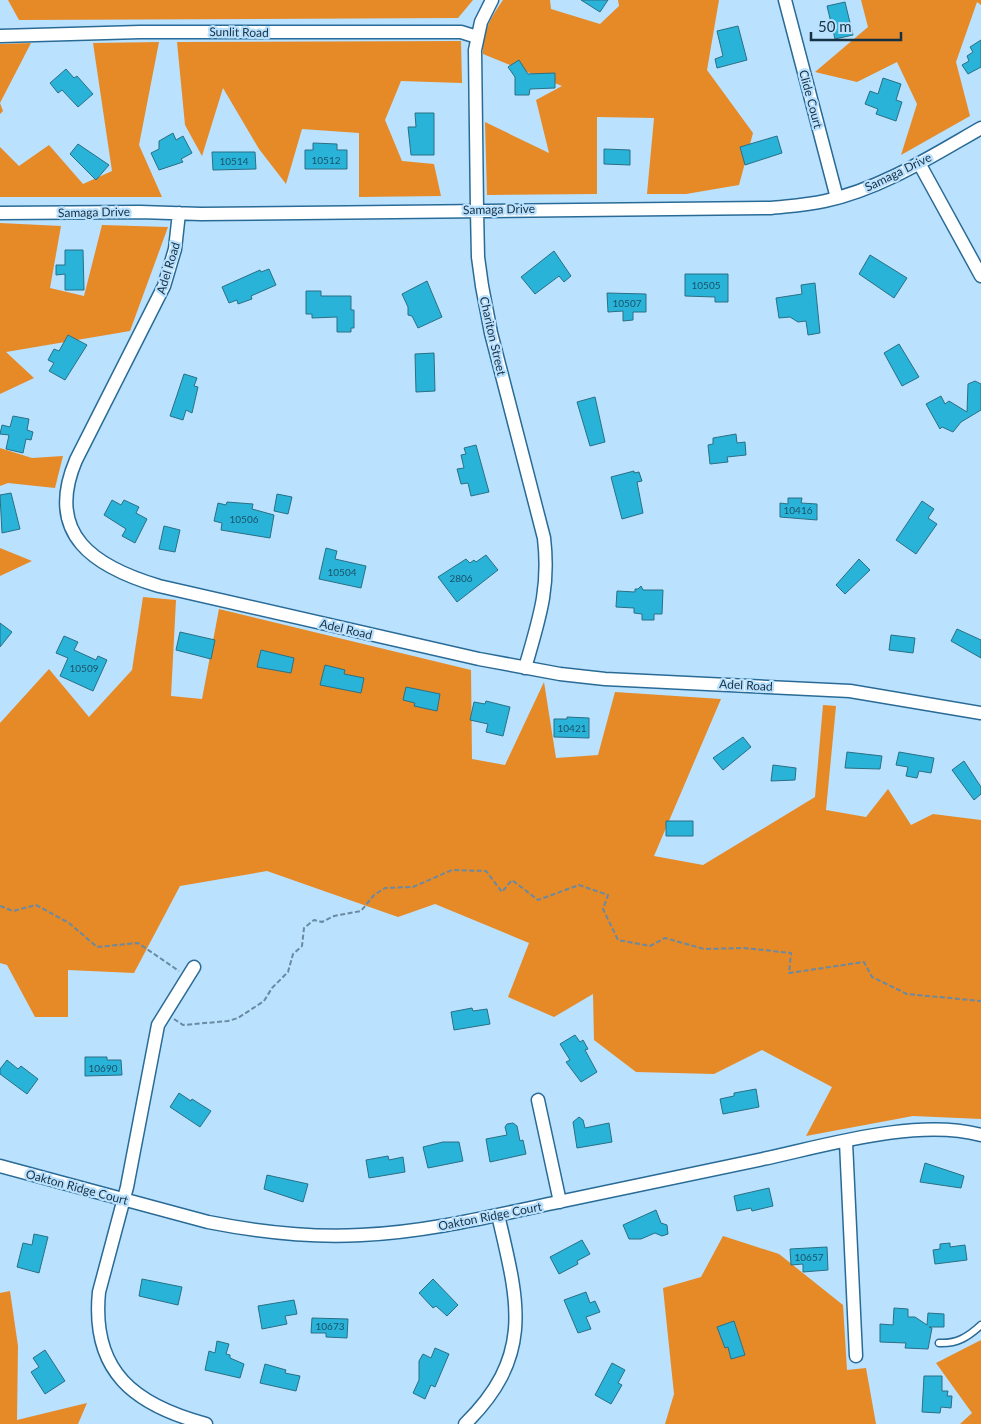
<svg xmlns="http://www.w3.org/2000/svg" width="981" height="1424" font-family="Lato,sans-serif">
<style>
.forest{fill:#e68927}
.building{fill:#29b3d8;stroke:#2a7085}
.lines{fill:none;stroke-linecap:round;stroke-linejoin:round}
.service-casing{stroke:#296b96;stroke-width:9}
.minor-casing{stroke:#296b96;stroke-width:15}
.path{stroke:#698aa2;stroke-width:2;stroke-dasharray:5 2.5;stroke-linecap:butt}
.service{stroke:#fff;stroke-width:6}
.minor{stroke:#fff;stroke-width:12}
.labels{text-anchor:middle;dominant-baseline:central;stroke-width:4.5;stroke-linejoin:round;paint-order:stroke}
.number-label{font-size:10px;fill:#1b5269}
.street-label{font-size:12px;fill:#163144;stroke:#bae1fe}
</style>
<rect width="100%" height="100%" fill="#bae1fe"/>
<!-- forest -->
<path class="forest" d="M 8,0 L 473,0 L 458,18 L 19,20 Z
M 503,0 L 550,0 L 551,9 L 600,24 L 619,6 L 618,0 L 719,0 L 707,70 L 753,133 L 739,185 L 686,194 L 647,194 L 654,118 L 597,117 L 597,194 L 487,195 L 485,122 L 549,153 L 536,100 L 562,86 L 483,54 C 482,32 491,17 503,0 Z
M 861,0 L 981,0 L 981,5 L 977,2 L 956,62 L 970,116 L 901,155 L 917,104 L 897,62 L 857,82 L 815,72 L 868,27 Z
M 461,41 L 462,83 L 401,81 L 385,120 L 402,161 L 434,164 L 441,196 L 359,197 L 359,133 L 302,129 L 286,184 L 259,149 L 223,88 L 202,156 L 185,125 L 177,42 Z
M 159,42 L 139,145 L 162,197 L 0,197 L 0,147 L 19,166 L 49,145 L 83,184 L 112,171 L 93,43 Z
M 31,43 L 0,103 L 3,111 L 0,114 L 0,44 Z
M 0,223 L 61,226 L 50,288 L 84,296 L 102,225 L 168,227 L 130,331 L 6,352 L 34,378 L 0,394 Z
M 0,448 L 32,458 L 63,456 L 55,488 L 8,483 L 0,486 Z
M 0,548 L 32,561 L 0,576 Z
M 143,597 L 176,600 L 171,696 L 202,699 L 219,609 L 471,670 L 472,759 L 505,765 L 544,682 L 556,758 L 598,755 L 615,692 L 721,699 L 654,856 L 703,865 L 815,797 L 823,705 L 836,706 L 826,810 L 866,817 L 888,789 L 911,825 L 933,814 L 981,820 L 981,1119 L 913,1116 L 806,1136 L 832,1087 L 762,1050 L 714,1074 L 636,1072 L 594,1040 L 593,994 L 554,1017 L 508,997 L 529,943 L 435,904 L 398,917 L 267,871 L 180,886 L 134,973 L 68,970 L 68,1017 L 35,1017 L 7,965 L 0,963 L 0,723 L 49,669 L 89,717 L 132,670 Z
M 723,1236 L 779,1254 L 843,1305 L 847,1370 L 866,1368 L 876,1424 L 665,1424 L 674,1394 L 663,1288 L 701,1277 Z
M 10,1291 L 18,1346 L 17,1420 L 87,1403 L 78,1424 L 0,1424 L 0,1293 Z
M 981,1340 L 981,1424 L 960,1424 L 972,1413 L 936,1363 Z"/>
<!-- building -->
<path class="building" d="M 581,0 L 608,0 L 600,12 Z
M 845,2 L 853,35 L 835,39 L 827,6 Z
M 738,26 L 747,60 L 717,68 L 715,59 L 723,56 L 717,31 Z
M 981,40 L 981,67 L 968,74 L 962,65 L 969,61 L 967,56 L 973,52 L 970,47 Z
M 519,60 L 528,74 L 555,73 L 555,88 L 530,89 L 529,95 L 515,95 L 515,77 L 508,67 Z
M 66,69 L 74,78 L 77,76 L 93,94 L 78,107 L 62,90 L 58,93 L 50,83 Z
M 883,78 L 901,84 L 896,100 L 902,102 L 896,121 L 876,114 L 878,109 L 865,104 L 870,91 L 878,94 Z
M 415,113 L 434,113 L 434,155 L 411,155 L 408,127 L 416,127 Z
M 173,133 L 176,140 L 183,136 L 192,153 L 181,159 L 183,162 L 159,170 L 151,153 L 159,149 L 159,141 Z
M 777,136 L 782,153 L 745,165 L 740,147 Z
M 313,143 L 337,144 L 337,150 L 347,150 L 347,169 L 305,169 L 305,150 L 313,150 Z
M 78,144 L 109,165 L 96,180 L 70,154 Z
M 604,149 L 630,150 L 630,165 L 604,164 Z
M 212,152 L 255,152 L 256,169 L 213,170 Z
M 65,250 L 83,250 L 84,290 L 65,290 L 65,274 L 56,275 L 56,265 L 65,265 Z
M 554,251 L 571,276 L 564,282 L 559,276 L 535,294 L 521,277 Z
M 870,255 L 907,278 L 894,298 L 859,274 Z
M 269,269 L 276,285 L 251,296 L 252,299 L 238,304 L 237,300 L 229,303 L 222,287 L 260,270 L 261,272 Z
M 685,274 L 728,274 L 728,302 L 715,302 L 715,297 L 685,296 Z
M 427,281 L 442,317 L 418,328 L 412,316 L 408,315 L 408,307 L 402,294 Z
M 815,283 L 820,333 L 808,335 L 806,321 L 798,322 L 790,317 L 779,318 L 776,298 L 802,294 L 801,285 Z
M 306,291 L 321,291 L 321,296 L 351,296 L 351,310 L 354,310 L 354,328 L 351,328 L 351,332 L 337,332 L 337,317 L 312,318 L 312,314 L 306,314 Z
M 607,293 L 646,294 L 646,312 L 633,312 L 633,320 L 623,321 L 623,311 L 608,312 Z
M 68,335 L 87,345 L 65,380 L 49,371 L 54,363 L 48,360 L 54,349 L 59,351 Z
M 899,344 L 919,377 L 902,386 L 884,353 Z
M 434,353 L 435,391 L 416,392 L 415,354 Z
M 184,374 L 197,378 L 194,386 L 198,387 L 192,413 L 186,410 L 183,420 L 170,416 Z
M 975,381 L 981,384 L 981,410 L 961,422 L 953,432 L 942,427 L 940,429 L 926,404 L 941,396 L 945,404 L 949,401 L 967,412 L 968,384 Z
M 595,397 L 605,442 L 590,446 L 577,402 Z
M 13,416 L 29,419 L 27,430 L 33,432 L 31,440 L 26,439 L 23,453 L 6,449 L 9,435 L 0,434 L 2,425 L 10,427 Z
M 736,434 L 737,443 L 745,442 L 746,455 L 727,457 L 728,462 L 710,464 L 708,445 L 713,444 L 713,438 Z
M 476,445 L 489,492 L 471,496 L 468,483 L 461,484 L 457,469 L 464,468 L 461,455 L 466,454 L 464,448 Z
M 634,471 L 634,473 L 639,472 L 642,481 L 637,482 L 643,513 L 622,519 L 611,477 Z
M 11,493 L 20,529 L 2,533 L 0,495 Z
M 277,494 L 292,497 L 288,514 L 274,511 Z
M 788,498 L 802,498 L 801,503 L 817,504 L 817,520 L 780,517 L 780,503 L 788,504 Z
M 112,500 L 121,505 L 124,500 L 139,507 L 136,513 L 147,519 L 135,543 L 122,536 L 126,529 L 104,515 Z
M 922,501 L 934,509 L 928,518 L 937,524 L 916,554 L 896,540 Z
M 227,502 L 253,504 L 252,509 L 274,515 L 270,538 L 221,530 L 222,523 L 214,521 L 218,503 L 226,505 Z
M 164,526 L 180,530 L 175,552 L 159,549 Z
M 326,548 L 337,551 L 335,559 L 366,566 L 361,588 L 319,579 Z
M 486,555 L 498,570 L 457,602 L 438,577 L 466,559 L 470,563 L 474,560 L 476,562 Z
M 859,559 L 870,570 L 845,594 L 836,585 Z
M 641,586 L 643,590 L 663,590 L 662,614 L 654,614 L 654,620 L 642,620 L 642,614 L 634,613 L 634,608 L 616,607 L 617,591 L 635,592 L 635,589 L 638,589 Z
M 0,623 L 12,632 L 0,647 Z
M 957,629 L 981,640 L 981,658 L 951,641 Z
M 180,632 L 215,640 L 211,659 L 176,650 Z
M 891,635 L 915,638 L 913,653 L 889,650 Z
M 64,636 L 78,642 L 74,650 L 96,660 L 98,656 L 107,660 L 93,691 L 60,676 L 68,658 L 56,653 Z
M 261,650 L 294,658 L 291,673 L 257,667 Z
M 325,665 L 345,670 L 344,674 L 364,678 L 361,693 L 320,685 Z
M 406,687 L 440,694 L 437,711 L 414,706 L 415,703 L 403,700 Z
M 486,701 L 510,707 L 503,736 L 486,732 L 488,724 L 470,720 L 474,702 L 485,704 Z
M 567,717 L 589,718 L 589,738 L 554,737 L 554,719 L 567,719 Z
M 743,737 L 751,747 L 723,770 L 713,758 Z
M 847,752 L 882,756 L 880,769 L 845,768 Z
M 899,752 L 934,758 L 931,773 L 919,771 L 917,778 L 906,776 L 908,767 L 896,765 Z
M 964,761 L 981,787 L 981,794 L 974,800 L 952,770 Z
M 773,765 L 796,768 L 795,780 L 771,781 Z
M 666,821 L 693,821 L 693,836 L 666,836 Z
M 472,1008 L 473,1011 L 487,1009 L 490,1024 L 454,1030 L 451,1012 Z
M 575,1035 L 580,1042 L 583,1040 L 588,1049 L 585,1050 L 597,1072 L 581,1082 L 566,1062 L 570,1060 L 560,1044 Z
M 85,1057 L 107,1057 L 107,1060 L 121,1060 L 122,1075 L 85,1076 Z
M 7,1060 L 18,1069 L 21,1066 L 38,1079 L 27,1094 L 0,1074 L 0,1069 Z
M 756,1089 L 759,1107 L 723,1114 L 720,1099 L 734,1096 L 734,1093 Z
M 179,1093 L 191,1101 L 192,1099 L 211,1111 L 200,1127 L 170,1107 Z
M 579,1117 L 583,1120 L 585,1128 L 609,1123 L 612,1142 L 577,1148 L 573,1122 Z
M 513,1123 L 517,1126 L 520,1141 L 523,1140 L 526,1154 L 490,1162 L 486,1139 L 507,1135 L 505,1127 L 507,1124 Z
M 443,1142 L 459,1142 L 463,1161 L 428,1168 L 423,1147 Z
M 388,1156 L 389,1160 L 403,1157 L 405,1172 L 369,1178 L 366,1160 Z
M 925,1163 L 964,1176 L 961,1188 L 920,1182 Z
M 267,1175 L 308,1184 L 303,1202 L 264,1189 Z
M 769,1188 L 773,1206 L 752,1211 L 751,1208 L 737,1211 L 734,1196 Z
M 656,1210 L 661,1223 L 667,1225 L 668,1234 L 662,1236 L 655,1233 L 641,1239 L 629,1239 L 623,1225 Z
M 34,1234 L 48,1237 L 39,1273 L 17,1267 L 23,1243 L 32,1245 Z
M 582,1240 L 590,1254 L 577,1261 L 578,1264 L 559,1274 L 550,1257 Z
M 950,1243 L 950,1247 L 965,1245 L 967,1260 L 935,1264 L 933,1250 L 940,1249 L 940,1244 Z
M 827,1247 L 828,1270 L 803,1272 L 803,1264 L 791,1265 L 790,1249 Z
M 142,1279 L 182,1287 L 178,1305 L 139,1296 Z
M 433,1279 L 458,1305 L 447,1316 L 436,1306 L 433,1308 L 419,1293 Z
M 586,1292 L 590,1303 L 595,1301 L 600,1312 L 586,1317 L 591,1329 L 578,1333 L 564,1300 Z
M 294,1300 L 297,1314 L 285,1316 L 287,1324 L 262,1329 L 258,1306 Z
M 894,1308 L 908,1309 L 908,1317 L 915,1317 L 927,1325 L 928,1313 L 944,1314 L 944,1327 L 929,1327 L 932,1328 L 928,1349 L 905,1348 L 906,1343 L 880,1342 L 880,1324 L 893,1325 Z
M 312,1318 L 348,1319 L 347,1338 L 326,1337 L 326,1333 L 311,1333 Z
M 734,1321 L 745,1355 L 731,1359 L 728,1347 L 725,1348 L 717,1327 Z
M 217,1341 L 229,1344 L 226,1354 L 230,1355 L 230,1358 L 244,1364 L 240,1378 L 205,1370 L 209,1351 L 215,1353 Z
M 435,1348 L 449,1354 L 435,1387 L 431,1385 L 425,1399 L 413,1393 L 419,1380 L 419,1361 L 423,1354 L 431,1358 Z
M 45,1350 L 65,1381 L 45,1394 L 31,1372 L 39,1367 L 33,1358 Z
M 612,1363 L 625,1370 L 618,1383 L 622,1385 L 611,1404 L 595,1395 Z
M 265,1364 L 286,1370 L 285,1373 L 300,1376 L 296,1391 L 260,1383 Z
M 924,1376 L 942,1376 L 942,1391 L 948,1391 L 947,1396 L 952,1396 L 951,1408 L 941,1407 L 940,1413 L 922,1412 Z"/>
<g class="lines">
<defs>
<path id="service" d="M 939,1343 C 957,1344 968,1337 981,1325"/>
<path id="minor" d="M 492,0 L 481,22 L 475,50 L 477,210 L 478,257 L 482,286 L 491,333 L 544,538 C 550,589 539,619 525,668
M 785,0 L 837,198
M 0,36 L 140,32 L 461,32 L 477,37
M 919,163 L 981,276
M 0,213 L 140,212 L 201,214 L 771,208 C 789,206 807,205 825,201 C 881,189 932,156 981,128
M 179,213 L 175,249 L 164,286 L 76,460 C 44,535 95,567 159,586 L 479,659 L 560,674 L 605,679 L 850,691 L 981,713
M 194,967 L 158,1025 L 127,1187 L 99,1292 C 91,1372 135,1405 206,1424
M 538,1100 L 560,1202
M 846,1142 L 856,1356
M 0,1166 L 208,1222 C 259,1232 309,1238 361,1235 C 429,1232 496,1215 563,1201 C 630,1187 697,1173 763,1159 C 828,1145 916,1118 981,1135
M 465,1424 C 535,1355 518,1301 498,1215"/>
</defs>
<!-- service casing -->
<use href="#service" class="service-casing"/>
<!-- minor casing -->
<use href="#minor" class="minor-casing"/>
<!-- path -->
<path class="path" d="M 0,906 L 13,911 L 36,905 L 69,923 L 97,947 L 138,943 L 179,971
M 174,1019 L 183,1025 L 228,1021 L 238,1018 L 264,1001 L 272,988 L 288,972 L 293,954 L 302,946 L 304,928 L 314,920 L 322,922 L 334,916 L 361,911 L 374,895 L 385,888 L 413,887 L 452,870 L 486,871 L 502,892 L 512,880 L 538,900 L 579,885 L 608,895 L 603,909 L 618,940 L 650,946 L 665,938 L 704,949 L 744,948 L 791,953 L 789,973 L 864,962 L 872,977 L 907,994 L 981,1001"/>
<!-- service -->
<use href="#service" class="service"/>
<!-- minor -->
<use href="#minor" class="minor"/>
</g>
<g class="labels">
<!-- number labels -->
<g class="number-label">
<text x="326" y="160">10512</text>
<text x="234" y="161">10514</text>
<text x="706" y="285">10505</text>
<text x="627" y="303">10507</text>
<text x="798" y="510">10416</text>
<text x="244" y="519">10506</text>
<text x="342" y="572">10504</text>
<text x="461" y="578">2806</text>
<text x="84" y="668">10509</text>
<text x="572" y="728">10421</text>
<text x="103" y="1068">10690</text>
<text x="809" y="1257">10657</text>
<text x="330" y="1326">10673</text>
</g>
<!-- street labels -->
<g class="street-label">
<text transform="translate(239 32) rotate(1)">Sunlit Road</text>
<text transform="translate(811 99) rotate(75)">Clide Court</text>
<text transform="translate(898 172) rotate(-26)">Samaga Drive</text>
<text transform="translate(499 209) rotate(-1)">Samaga Drive</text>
<text transform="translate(94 212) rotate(-1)">Samaga Drive</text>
<text transform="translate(168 268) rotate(-73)">Adel Road</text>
<text transform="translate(493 336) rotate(77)">Chariton Street</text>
<text transform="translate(346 629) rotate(13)">Adel Road</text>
<text transform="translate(746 685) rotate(3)">Adel Road</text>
<text transform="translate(77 1187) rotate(15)">Oakton Ridge Court</text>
<text transform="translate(490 1216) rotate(-11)">Oakton Ridge Court</text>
</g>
</g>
<!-- scale -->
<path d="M811 32v8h90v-8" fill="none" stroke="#163144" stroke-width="2.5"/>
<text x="818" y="32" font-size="15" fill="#163144" stroke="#bae1fe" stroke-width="4" paint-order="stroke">50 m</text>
</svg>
